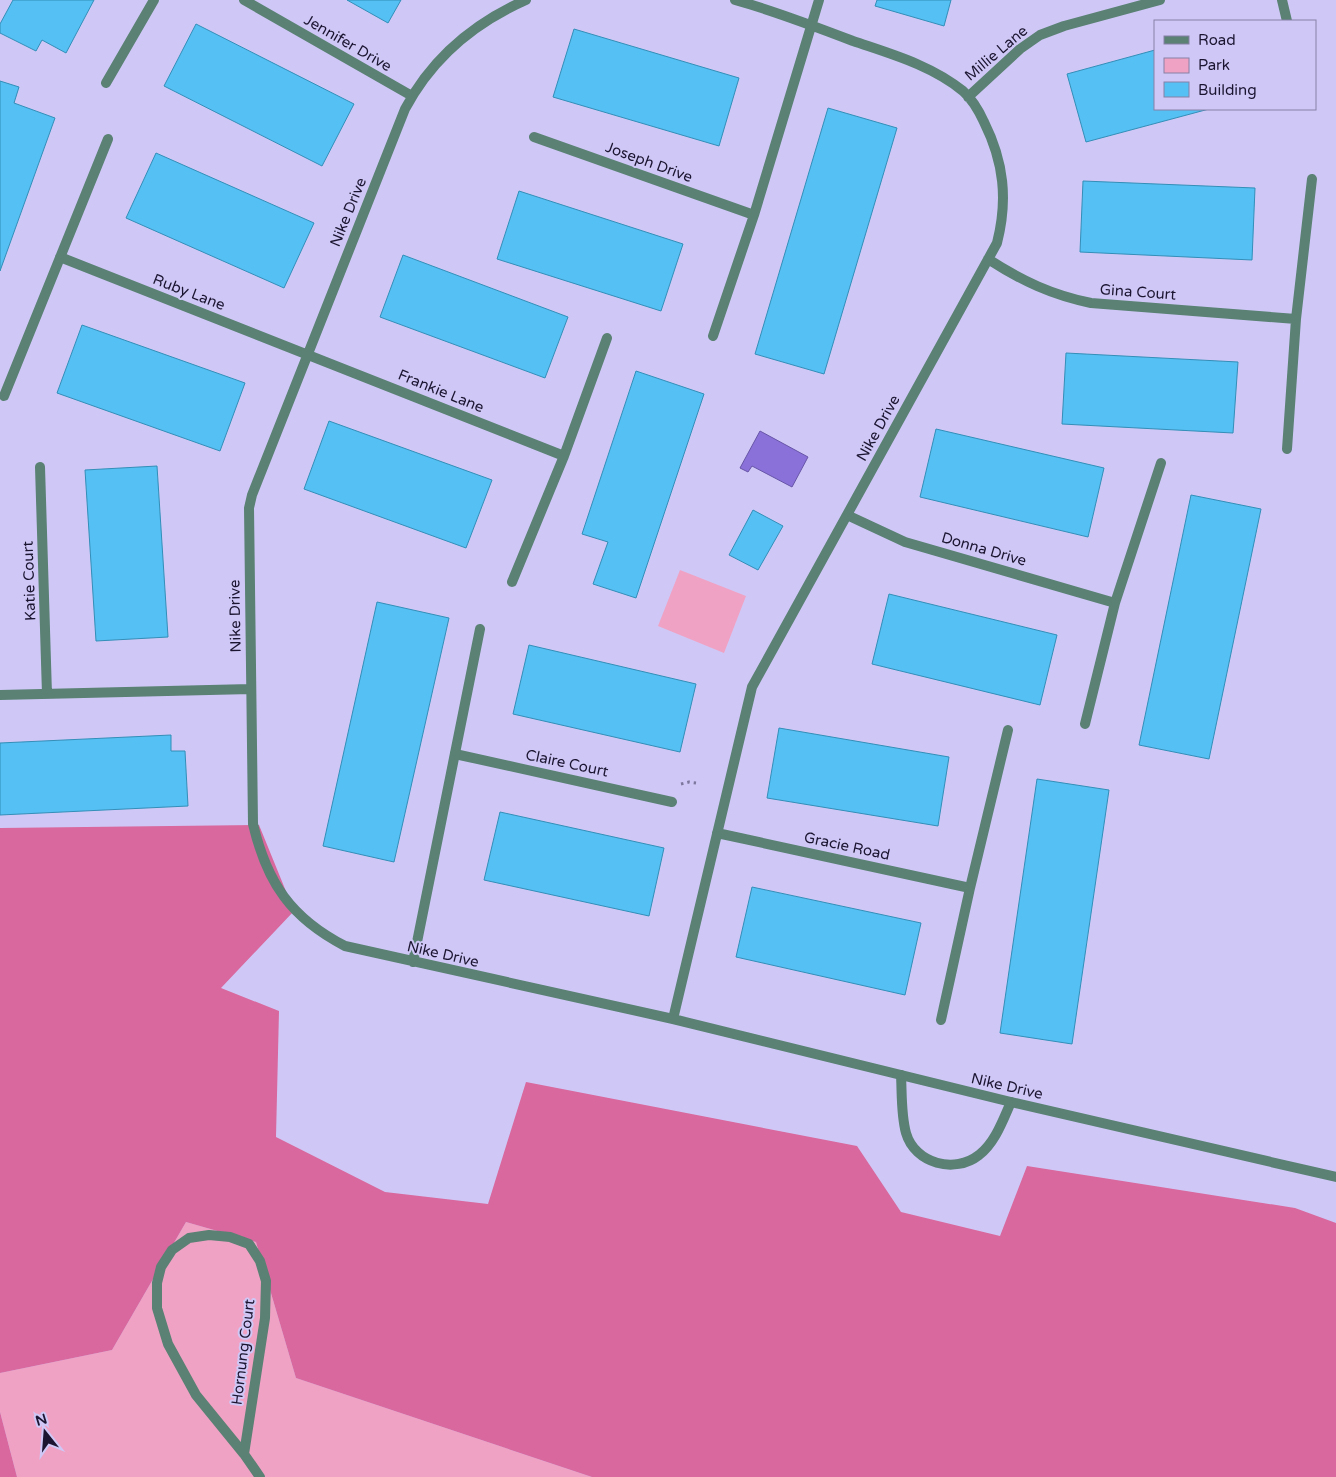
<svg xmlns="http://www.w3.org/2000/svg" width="1336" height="1477" font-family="'Varela Round',sans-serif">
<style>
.green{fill:#f0a2c4}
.forest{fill:#d8689d}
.water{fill:#8971d9;stroke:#6855a7}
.building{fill:#55c0f3;stroke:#338eb8}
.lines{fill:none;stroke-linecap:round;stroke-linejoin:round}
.path{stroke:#7e779d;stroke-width:3;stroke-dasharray:2.5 4;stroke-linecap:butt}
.service{stroke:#5a8174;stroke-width:10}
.minor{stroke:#5a8174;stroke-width:10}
.labels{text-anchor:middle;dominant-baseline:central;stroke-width:4;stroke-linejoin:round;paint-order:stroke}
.street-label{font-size:15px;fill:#1c1531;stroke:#cfc8f6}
</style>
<rect width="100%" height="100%" fill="#cfc8f6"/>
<!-- green -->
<path class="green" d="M 680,570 L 746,596 L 724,653 L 658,626 Z
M 186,1222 L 256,1242 L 296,1378 L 592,1477 L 17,1477 L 0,1412 L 0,1373 L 112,1350 Z"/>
<!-- forest -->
<path class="forest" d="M 259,825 L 294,911 L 221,988 L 279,1011 L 276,1137 L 385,1192 L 488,1204 L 526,1082 L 857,1146 L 901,1212 L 1000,1236 L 1027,1166 L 1295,1208 L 1336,1223 L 1336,1477 L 592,1477 L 296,1378 L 256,1242 L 186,1222 L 112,1350 L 0,1373 L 0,828 Z
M 0,1412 L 17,1477 L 0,1477 Z"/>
<!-- water -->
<path class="water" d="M 760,431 L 808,457 L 792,487 L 752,466 L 748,472 L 740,468 Z"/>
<!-- building -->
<path class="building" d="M 13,0 L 94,0 L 66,53 L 42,40 L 36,51 L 0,33 L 0,24 Z
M 347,0 L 401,0 L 388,23 Z
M 877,0 L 951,0 L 944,26 L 875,6 Z
M 196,24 L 354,104 L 322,166 L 164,86 Z
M 574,29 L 739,78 L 719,146 L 553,97 Z
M 1155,50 L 1155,109 L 1209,109 L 1086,142 L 1067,74 Z
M 0,81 L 19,87 L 14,103 L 55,118 L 0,271 Z
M 828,108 L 897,128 L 824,374 L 755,354 Z
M 156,153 L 314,223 L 284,288 L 126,218 Z
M 1083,181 L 1255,188 L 1252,260 L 1080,252 Z
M 519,191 L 683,244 L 661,311 L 497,259 Z
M 403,255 L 568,317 L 545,378 L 380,317 Z
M 82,325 L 245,383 L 220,451 L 57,393 Z
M 1066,353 L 1238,362 L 1233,433 L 1062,424 Z
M 636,371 L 704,394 L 636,598 L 593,584 L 608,542 L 582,534 Z
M 329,421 L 492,480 L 466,548 L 304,489 Z
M 936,429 L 1104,468 L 1088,537 L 920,497 Z
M 157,466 L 168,637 L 96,641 L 85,470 Z
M 1191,495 L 1261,509 L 1209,759 L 1139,745 Z
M 753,510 L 783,526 L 758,570 L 729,555 Z
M 889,594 L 1057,635 L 1040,705 L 872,664 Z
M 377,602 L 449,618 L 394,862 L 323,846 Z
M 529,645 L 696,684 L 680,752 L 513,714 Z
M 779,728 L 949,757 L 938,826 L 767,798 Z
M 171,735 L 171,751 L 185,751 L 188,806 L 0,815 L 0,743 Z
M 1037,779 L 1109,790 L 1072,1044 L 1000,1033 Z
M 500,812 L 664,848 L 649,916 L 484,880 Z
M 752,887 L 921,923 L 905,995 L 736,957 Z"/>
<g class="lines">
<!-- path -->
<path class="path" d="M 681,784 L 689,782 L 696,783"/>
<!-- service -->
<path class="service" d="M 455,754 L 672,802
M 901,1075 C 902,1094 901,1115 906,1133 C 915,1164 955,1174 979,1155 C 995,1143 1003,1120 1011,1102"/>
<!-- minor -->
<path class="minor" d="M 244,0 L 412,96
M 526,0 C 474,23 432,58 405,109 L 252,495 L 249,508 L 253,824 C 267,883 291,918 345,946 L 673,1019 L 1011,1102 L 1336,1177
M 1282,0 L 1287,21
M 106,83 L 154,0
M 968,97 L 1020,49 L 1040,35 L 1064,26 L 1160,0
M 534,137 L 754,215
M 60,257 L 564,456 L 512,582
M 988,259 C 1022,281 1052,295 1091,303 L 1296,319 L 1287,449
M 1296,319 L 1312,179
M 713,336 L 754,215 L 819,0
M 4,396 L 108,139
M 564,456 L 607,338
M 40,467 L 47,694
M 847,515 L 905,542 L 1115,603 L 1085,724
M 1115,603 L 1161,463
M 0,695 L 251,689
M 717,833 L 970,888 L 941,1020
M 970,888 L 1008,730
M 413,962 L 480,629
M 673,1019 L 752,687 L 997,243 C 1008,200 1004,162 984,122 C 979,111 973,100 963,91 C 931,65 891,54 853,41 C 814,26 775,11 735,0
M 209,1235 L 230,1237 L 249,1244 L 260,1261 L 266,1281 L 265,1318 L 244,1454 L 196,1395 L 168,1344 L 157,1308 L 157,1283 L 161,1267 L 172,1250 L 189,1238 Z
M 244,1454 L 260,1477"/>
</g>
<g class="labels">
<!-- street labels -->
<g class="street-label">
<text transform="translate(348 43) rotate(30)">Jennifer Drive</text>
<text transform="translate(996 53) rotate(-40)">Millie Lane</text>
<text transform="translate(649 162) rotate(20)">Joseph Drive</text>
<text transform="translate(348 212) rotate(-68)">Nike Drive</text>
<text transform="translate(189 292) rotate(21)">Ruby Lane</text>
<text transform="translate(1138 292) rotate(4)">Gina Court</text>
<text transform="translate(441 391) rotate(22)">Frankie Lane</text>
<text transform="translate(878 428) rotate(-61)">Nike Drive</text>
<text transform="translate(984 549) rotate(16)">Donna Drive</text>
<text transform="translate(29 581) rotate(-92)">Katie Court</text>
<text transform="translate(235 616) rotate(-91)">Nike Drive</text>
<text transform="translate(567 763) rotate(12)">Claire Court</text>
<text transform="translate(847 846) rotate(12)">Gracie Road</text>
<text transform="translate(443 954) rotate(13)">Nike Drive</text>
<text transform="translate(1007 1086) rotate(13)">Nike Drive</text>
<text transform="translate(243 1352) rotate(-83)">Hornung Court</text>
</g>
</g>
<!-- legend -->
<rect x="1154" y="20" width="162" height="90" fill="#cfc8f6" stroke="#8780a7"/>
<rect x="1164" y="36" width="25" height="8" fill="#5a8174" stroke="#8780a7"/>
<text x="1198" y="45" font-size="15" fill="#1c1531">Road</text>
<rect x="1164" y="58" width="25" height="15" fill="#f0a2c4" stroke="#8780a7"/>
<text x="1198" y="70" font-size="15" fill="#1c1531">Park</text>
<rect x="1164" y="82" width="25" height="15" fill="#55c0f3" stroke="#8780a7"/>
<text x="1198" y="95" font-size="15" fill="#1c1531">Building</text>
<!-- north arrow -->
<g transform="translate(45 1432) rotate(343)" stroke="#cfc8f6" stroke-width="4" paint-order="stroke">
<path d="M0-4L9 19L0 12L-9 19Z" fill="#1c1531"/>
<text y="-8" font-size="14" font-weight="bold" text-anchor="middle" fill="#1c1531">N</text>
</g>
</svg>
